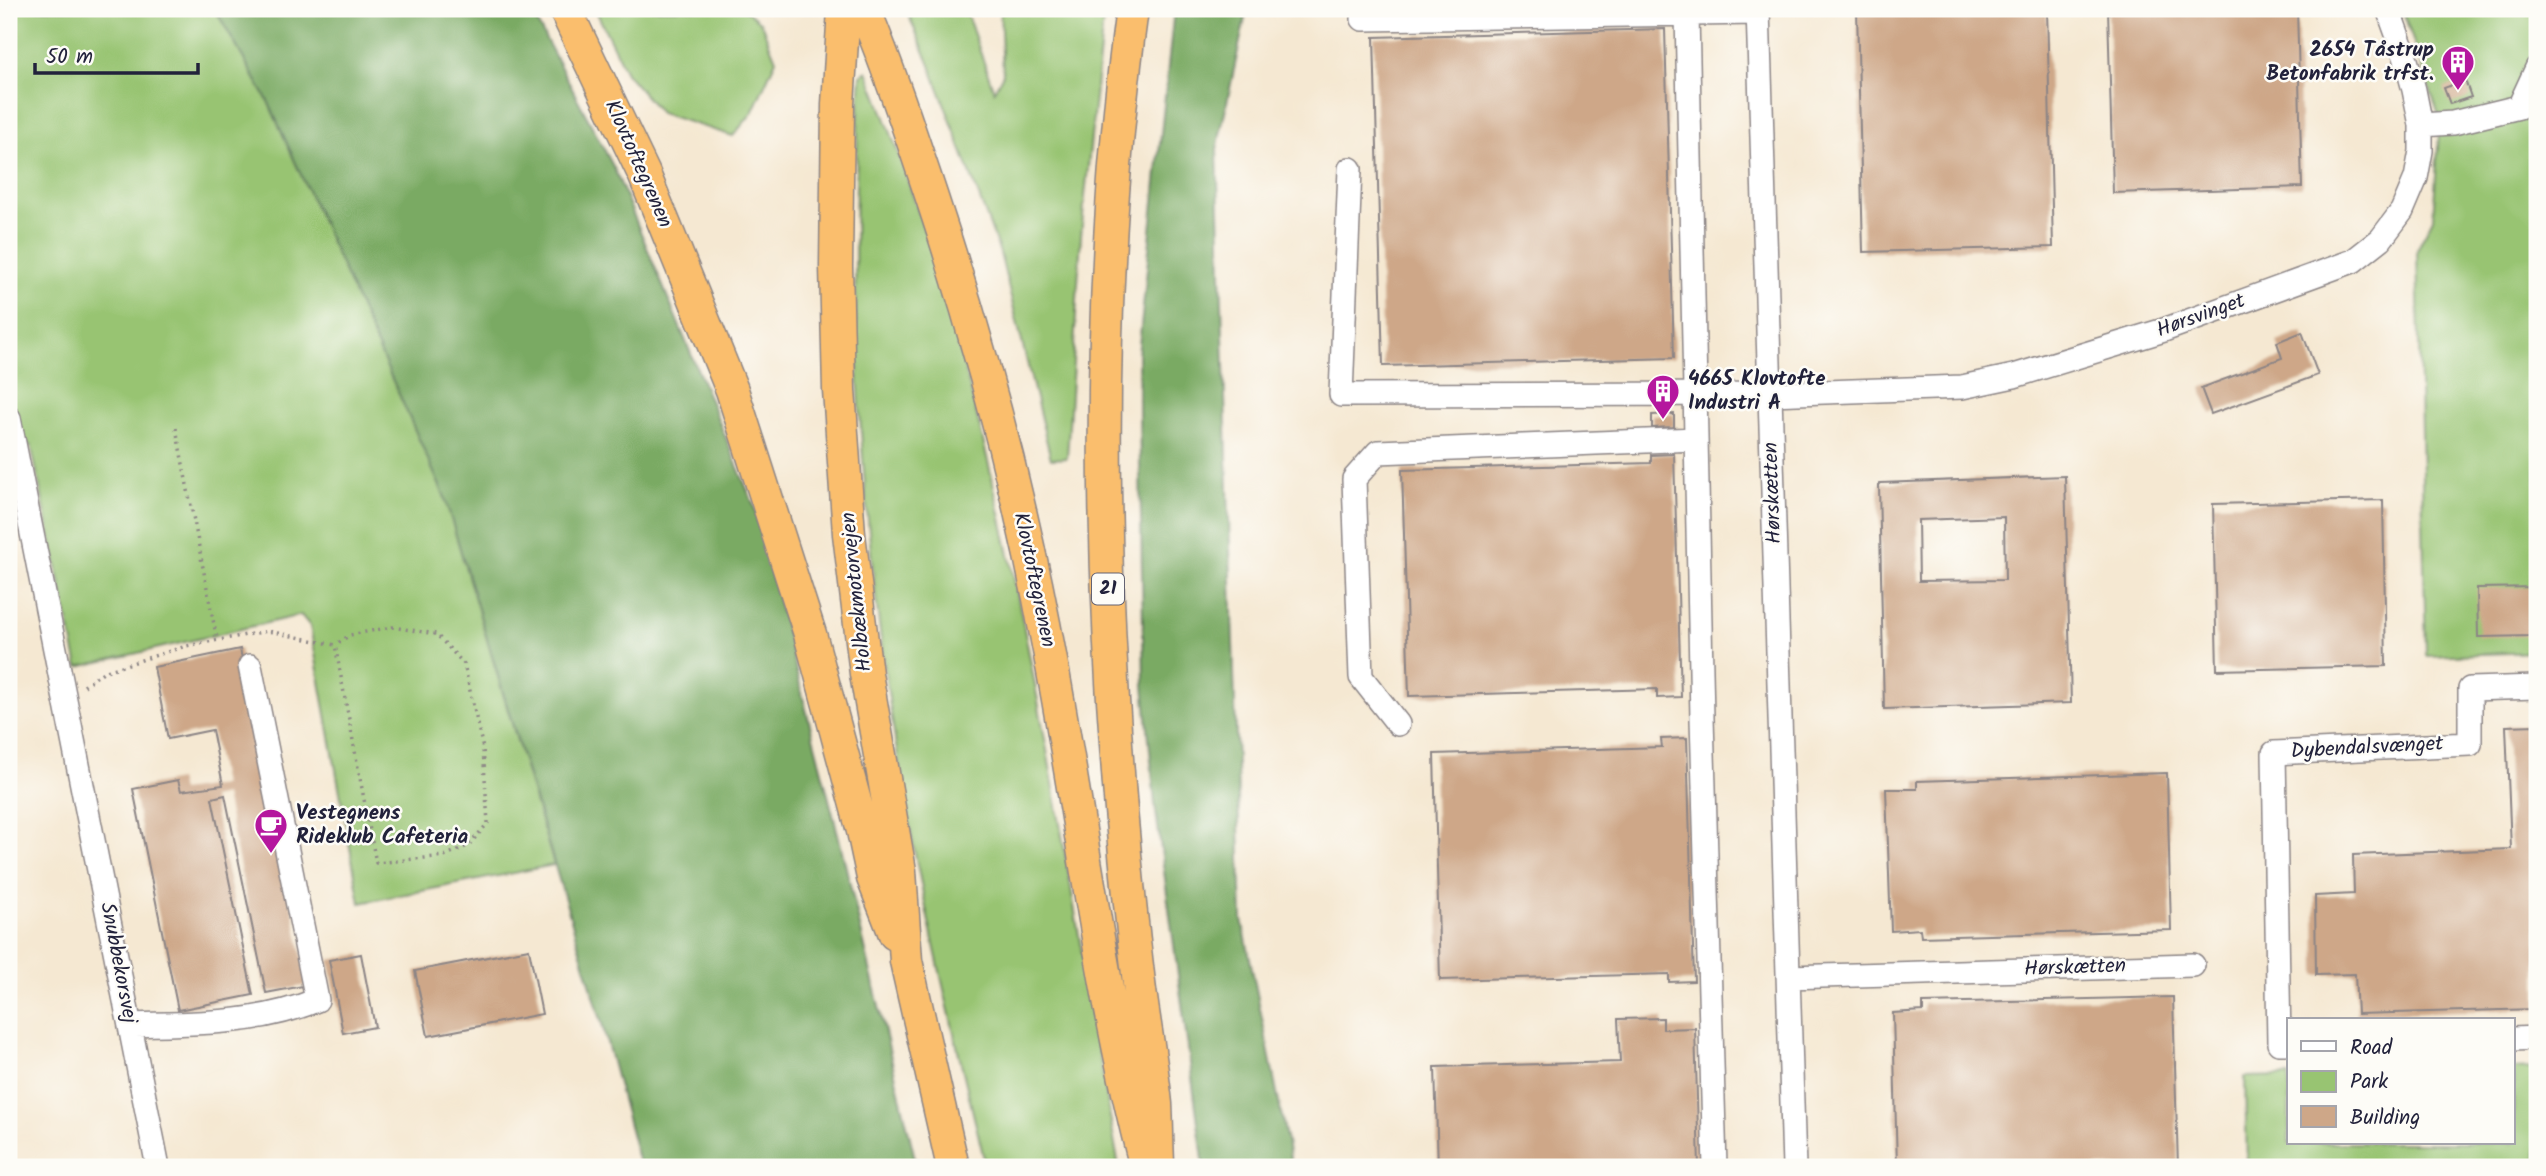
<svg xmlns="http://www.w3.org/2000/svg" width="2546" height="1176" font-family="Kalam,sans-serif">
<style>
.green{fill:#98c472;stroke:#5d7356;stroke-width:2}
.forest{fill:#7aaa64;stroke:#4e6650;stroke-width:2}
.building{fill:#cea788;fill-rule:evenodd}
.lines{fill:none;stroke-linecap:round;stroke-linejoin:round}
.minor-casing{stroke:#8c8586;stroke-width:26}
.highway-casing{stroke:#8c8586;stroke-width:35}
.path{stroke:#8c8586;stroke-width:3.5;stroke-dasharray:2 5;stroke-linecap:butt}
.minor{stroke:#fff;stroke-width:23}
.highway{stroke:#fabe6d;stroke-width:32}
.labels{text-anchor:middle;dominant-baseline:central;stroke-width:5;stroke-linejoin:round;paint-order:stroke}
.shield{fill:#fdfcf7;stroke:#646373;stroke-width:2}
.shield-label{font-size:19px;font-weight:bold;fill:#22223b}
.poi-label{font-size:21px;font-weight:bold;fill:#22223b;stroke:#fdfcf7;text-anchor:start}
.street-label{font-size:21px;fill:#22223b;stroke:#fdfcf7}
</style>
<rect width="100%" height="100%" fill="#fdfcf7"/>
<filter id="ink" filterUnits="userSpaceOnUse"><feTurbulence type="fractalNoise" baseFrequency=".0143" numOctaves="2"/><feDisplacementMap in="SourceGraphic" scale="14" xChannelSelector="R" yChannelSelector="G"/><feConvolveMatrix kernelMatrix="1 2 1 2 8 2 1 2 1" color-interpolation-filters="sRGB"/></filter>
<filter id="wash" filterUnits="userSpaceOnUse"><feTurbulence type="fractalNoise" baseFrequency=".00686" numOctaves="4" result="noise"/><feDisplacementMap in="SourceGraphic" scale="28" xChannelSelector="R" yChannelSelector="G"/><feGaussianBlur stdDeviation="1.57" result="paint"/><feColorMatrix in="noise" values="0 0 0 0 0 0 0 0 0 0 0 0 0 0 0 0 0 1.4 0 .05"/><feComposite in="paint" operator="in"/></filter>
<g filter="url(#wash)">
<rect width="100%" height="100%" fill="#f5e8d2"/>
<!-- green -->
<path class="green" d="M 9,9 L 215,9 L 268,101 L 444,495 L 554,865 L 360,903 L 310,626 L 301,615 L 78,667 L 31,445 L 9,448 Z
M 595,9 L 744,9 L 761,23 L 776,60 L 752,113 L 733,136 L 660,113 L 626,73 Z
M 906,9 L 965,9 L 994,91 L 1003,74 L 1000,9 L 1104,9 L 1081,236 L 1067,458 L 1051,459 L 1000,253 L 928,60 Z
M 2402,9 L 2537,9 L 2537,652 L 2426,656 L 2417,250 L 2433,218 L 2440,118 Z
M 867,71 C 1008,421 1052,798 1119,1167 L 986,1167 C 955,1038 923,908 901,777 C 863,546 845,309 861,75 Z
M 2537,1068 L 2537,1167 L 2247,1167 L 2245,1077 L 2289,1076 L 2289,1143 L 2513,1143 L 2513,1069 Z"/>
<!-- forest -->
<path class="forest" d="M 215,9 L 530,9 L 614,168 L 754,506 L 839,838 L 917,1167 L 640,1167 L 601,1020 L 444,495 L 268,101 Z
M 1174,9 L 1247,9 L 1217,149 L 1242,919 L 1292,1167 L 1204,1167 L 1155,805 L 1144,685 L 1138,355 Z"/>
<g id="blocks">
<!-- building -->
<path class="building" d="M 1857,9 L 2047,9 L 2053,247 L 1863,252 Z
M 2108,9 L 2297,9 L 2302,187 L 2113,193 Z
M 1665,29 L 1674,358 L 1383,366 L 1374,37 Z
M 2459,60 L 2463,71 L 2452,74 L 2448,64 Z
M 2465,80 L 2471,97 L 2450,104 L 2444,88 Z
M 2302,332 L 2318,375 L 2211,414 L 2201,388 L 2282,358 L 2277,342 Z
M 1674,414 L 1674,427 L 1652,428 L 1652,415 Z
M 1674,454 L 1681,697 L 1657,698 L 1657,689 L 1409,696 L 1402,470 L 1651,463 L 1651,455 Z
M 2065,476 L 2071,703 L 1884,709 L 1879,485 L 1881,483 ZM 2004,517 L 2005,580 L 1919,581 L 1918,520 Z
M 2383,500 L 2386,666 L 2217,670 L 2213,504 Z
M 2537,587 L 2537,636 L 2478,637 L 2477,588 Z
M 240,649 L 308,985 L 266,993 L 225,795 L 212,798 L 253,995 L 178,1010 L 133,789 L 178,780 L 181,791 L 223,785 L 212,730 L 168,739 L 154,667 Z
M 2537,725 L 2537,1009 L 2357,1014 L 2355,974 L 2316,975 L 2315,896 L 2354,894 L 2353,855 L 2511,849 L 2506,726 Z
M 1687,738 L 1694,981 L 1669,982 L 1669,974 L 1440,980 L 1434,754 L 1662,747 L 1661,739 Z
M 2167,773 L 2171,930 L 1921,937 L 1920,929 L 1891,931 L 1886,789 L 1917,789 L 1917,781 Z
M 529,949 L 542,1014 L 428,1036 L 415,971 Z
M 361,954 L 375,1027 L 343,1033 L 329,960 Z
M 2173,997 L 2178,1167 L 1897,1167 L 1893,1013 L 1923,1011 L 1923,1003 Z
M 1663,1018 L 1663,1029 L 1695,1028 L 1699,1167 L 1438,1167 L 1435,1067 L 1620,1062 L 1618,1019 Z"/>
</g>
</g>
<g filter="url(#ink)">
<use href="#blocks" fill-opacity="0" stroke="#8c8586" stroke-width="2"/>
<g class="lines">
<defs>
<path id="minor" d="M 1758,9 L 1794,1167
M 1687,14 L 1702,718 L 1715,1167
M 1363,19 L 1758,13
M 2421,125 L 2453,123 L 2519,107 L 2537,68
M 1350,169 L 1341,395 L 1770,394 L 1962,387 L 2014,376 L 2164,330 L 2353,261 L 2381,239 L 2402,211 L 2416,178 L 2421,151 L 2421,125 L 2414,90 L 2405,56 L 2388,9
M 9,418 L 158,1167
M 1398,724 L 1361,677 L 1354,479 L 1378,452 L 1696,439
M 1788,977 L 2193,965
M 130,1025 C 194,1023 257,1025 317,1000 L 250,666
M 2513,1039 L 2537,1038
M 2289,1043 L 2279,1043 L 2274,753 L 2470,744 L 2470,689 L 2537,687"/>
<path id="highway" d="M 565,9 L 644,174 L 732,390 L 810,634 L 863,831 L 873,878 L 895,934
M 844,9 L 838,104 L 836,266 L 839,390 L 849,534 L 866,674 L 900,871 L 906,961 L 953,1167
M 864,9 C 889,69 910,132 931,195 C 982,349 1023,506 1052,666 C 1083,833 1103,1003 1146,1167
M 1132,9 C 1096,271 1099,547 1121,810 C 1126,868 1132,926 1139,983 C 1144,1023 1152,1064 1156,1104 C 1157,1123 1157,1143 1158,1162"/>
</defs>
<!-- minor casing -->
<use href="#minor" class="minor-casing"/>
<!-- highway casing -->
<use href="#highway" class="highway-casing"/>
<!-- path -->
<path class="path" d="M 176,428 L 217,640
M 84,686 L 103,672 L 186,646 L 268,631 L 335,645 L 376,863 L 444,856 L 468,846 L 488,823 L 483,749 L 464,664 L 436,634 L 392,627 L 350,635 L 335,645"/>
<!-- minor -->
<use href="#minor" class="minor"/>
<!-- highway -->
<use href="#highway" class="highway"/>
</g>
</g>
<!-- icons -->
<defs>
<symbol id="building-pin" viewBox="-11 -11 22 30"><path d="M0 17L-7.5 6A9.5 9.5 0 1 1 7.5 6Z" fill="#b5179e" stroke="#fdfcf7"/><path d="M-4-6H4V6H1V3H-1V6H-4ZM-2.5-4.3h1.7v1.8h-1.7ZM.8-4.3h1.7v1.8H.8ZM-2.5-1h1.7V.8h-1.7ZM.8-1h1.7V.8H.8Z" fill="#fff"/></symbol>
<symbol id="cafe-pin" viewBox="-11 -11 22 30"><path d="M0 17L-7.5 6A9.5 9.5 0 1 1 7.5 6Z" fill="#b5179e" stroke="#fdfcf7"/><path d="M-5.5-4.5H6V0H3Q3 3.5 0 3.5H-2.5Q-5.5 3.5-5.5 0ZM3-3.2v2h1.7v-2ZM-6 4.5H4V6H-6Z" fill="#fff"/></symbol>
</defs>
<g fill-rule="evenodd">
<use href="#building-pin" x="2439" y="43" width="38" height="52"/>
<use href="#building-pin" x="1644" y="372" width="38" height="52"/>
<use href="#cafe-pin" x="252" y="806" width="38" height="52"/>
</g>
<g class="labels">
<!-- shield labels -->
<rect class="shield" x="1092" y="573.5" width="32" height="31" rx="5"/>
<g class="shield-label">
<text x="1108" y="589">21</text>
</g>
<!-- poi labels -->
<g class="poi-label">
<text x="2434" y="50" text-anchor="end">2654 Tåstrup<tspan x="2434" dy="24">Betonfabrik trfst.</tspan></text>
<text x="1688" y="379">4665 Klovtofte<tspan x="1688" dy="24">Industri A</tspan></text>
<text x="296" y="813">Vestegnens<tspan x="296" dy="24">Rideklub Cafeteria</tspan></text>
</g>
<!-- street labels -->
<g class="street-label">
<text transform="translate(638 164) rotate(66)">Klovtoftegrenen</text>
<text transform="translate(2201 316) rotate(-20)">Hørsvinget</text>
<text transform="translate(1773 493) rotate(-92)">Hørskætten</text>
<text transform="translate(1034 580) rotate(78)">Klovtoftegrenen</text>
<text transform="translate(857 592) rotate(-96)">Holbækmotorvejen</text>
<text transform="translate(2367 748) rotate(-3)">Dybendalsvænget</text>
<text transform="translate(118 963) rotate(79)">Snubbekorsvej</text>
<text transform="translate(2075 968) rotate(-2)">Hørskætten</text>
</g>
</g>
<!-- margin -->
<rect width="2546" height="1176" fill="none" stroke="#fdfcf7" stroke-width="35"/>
<!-- legend -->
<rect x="2287" y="1018" width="228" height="126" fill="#fdfcf7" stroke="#a5a5ac" stroke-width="2"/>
<rect x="2301" y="1041" width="35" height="10" fill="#ffffff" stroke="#a5a5ac" stroke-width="2"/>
<text x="2350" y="1054" font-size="21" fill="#22223b">Road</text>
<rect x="2301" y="1071" width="35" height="21" fill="#98c472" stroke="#a5a5ac" stroke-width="2"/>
<text x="2350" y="1088" font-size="21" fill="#22223b">Park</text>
<rect x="2301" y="1106" width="35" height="21" fill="#cea788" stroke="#a5a5ac" stroke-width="2"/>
<text x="2350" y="1124" font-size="21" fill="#22223b">Building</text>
<!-- scale -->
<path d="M35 63v10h163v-10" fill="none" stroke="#22223b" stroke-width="3.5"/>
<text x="46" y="63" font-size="21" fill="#22223b" stroke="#fdfcf7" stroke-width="5" paint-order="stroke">50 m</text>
</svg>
